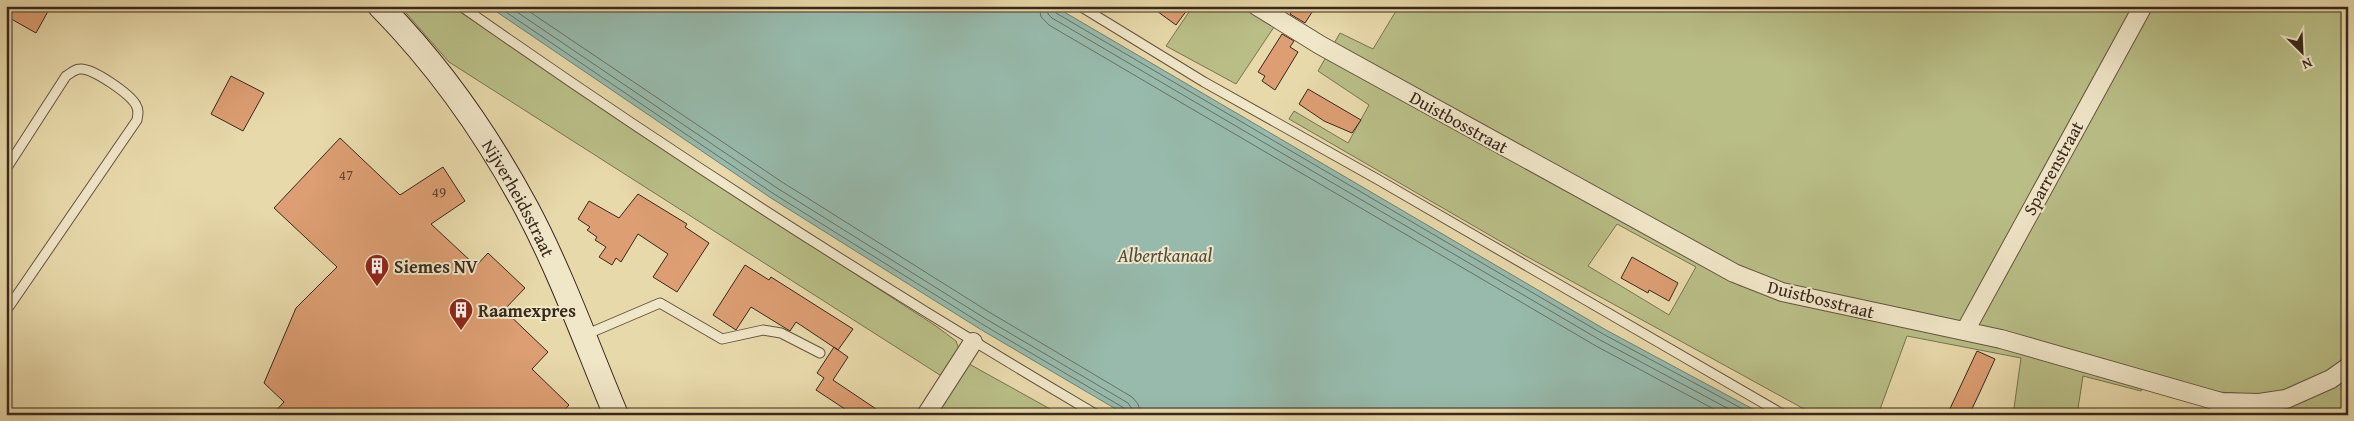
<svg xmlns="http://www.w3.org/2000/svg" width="2354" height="421" font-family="'Gentium Book Plus',serif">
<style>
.green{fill:#b9be86;stroke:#797351;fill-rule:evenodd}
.water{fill:#97baac;stroke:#718072}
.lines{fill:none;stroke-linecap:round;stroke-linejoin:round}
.shore{stroke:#687164;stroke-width:1}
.building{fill:#dc9e72;stroke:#39281c}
.lane-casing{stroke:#655440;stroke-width:11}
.street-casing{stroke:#655440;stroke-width:20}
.secondary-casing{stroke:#39281c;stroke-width:26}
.lane{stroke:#f0e6c8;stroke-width:9}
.street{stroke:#f0e6c8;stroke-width:18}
.secondary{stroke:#f0e6c8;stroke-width:24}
.labels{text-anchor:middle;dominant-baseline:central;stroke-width:4;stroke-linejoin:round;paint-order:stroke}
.number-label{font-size:15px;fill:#624632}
.street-label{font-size:18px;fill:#39281c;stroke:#f0e6c8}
.poi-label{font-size:18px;font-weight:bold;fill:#39281c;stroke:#f0e6c8;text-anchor:start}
.water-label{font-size:19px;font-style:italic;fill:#504c40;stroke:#f0e6c8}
</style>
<rect width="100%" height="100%" fill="#e8d9aa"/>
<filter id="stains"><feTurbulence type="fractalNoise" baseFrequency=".004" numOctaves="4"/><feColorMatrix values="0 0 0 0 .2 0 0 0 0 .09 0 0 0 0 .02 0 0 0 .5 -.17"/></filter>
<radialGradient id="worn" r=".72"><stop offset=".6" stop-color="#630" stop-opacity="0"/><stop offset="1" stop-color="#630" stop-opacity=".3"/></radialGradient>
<!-- green -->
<path class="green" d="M 400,6 L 451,6 L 750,206 L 936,326 L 956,341 L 960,352 L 943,377 L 449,62 Z
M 1193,6 L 1239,6 L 1274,27 L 1236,84 L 1166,46 Z
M 1390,6 L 2348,6 L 2348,415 L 2263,415 L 2262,395 L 2219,392 L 2152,374 L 2141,391 L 2083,376 L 2077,415 L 2013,415 L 2021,358 L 1907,336 L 1879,412 L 1884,415 L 1815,415 L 1524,255 L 1289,119 L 1294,111 L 1348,143 L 1369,105 L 1318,71 L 1340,33 L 1373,49 L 1396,11 ZM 1617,224 L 1696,267 L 1669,315 L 1588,266 ZM 1745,270 L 1804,304 L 1738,285 Z
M 962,360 L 1061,415 L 933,415 Z"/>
<!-- water -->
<path class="water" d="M 488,6 L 1054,6 L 1606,330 L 1764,415 L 1126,415 L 980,329 L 771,198 Z"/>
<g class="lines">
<!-- shore -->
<path class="shore" d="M 497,6 L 774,194 L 982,324 L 1124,408 L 1127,415
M 508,6 L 777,188 L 986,319 L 1128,403 L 1132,409 L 1133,415
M 521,6 L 782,182 L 989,312 L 1132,397 L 1138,404 L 1141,415
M 1039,6 L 1041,17 L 1049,25 L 1596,346 L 1725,415
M 1046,6 L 1048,14 L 1052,18 L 1600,340 L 1740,415
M 1053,6 L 1056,13 L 1603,334 L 1754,415"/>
</g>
<!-- building -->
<path class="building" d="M 6,6 L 51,6 L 36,33 L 6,16 Z
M 1150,6 L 1190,6 L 1176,25 Z
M 1295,6 L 1316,6 L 1305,23 L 1290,14 Z
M 1282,34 L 1294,41 L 1290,47 L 1298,52 L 1275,90 L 1262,81 L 1265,76 L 1258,72 Z
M 231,76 L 264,93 L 243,131 L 211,114 Z
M 1308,89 L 1361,120 L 1352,133 L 1324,121 L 1299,104 Z
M 340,138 L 400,195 L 443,167 L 465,201 L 431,224 L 476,266 L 488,253 L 525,288 L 504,310 L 548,352 L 532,369 L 569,405 L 560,415 L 272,415 L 284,402 L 264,383 L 296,308 L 337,267 L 274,208 Z
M 638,194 L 687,224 L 685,227 L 709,243 L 677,292 L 653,277 L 668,254 L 638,234 L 621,262 L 616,258 L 612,265 L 599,257 L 606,247 L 595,240 L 597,237 L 587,230 L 590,227 L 578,219 L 589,201 L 619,218 Z
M 1632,257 L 1678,283 L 1669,301 L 1649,290 L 1648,293 L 1621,278 Z
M 745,265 L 769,280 L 771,277 L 853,329 L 838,350 L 796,322 L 790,331 L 751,307 L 736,330 L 713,315 Z
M 834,347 L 848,357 L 833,380 L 885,415 L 854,415 L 816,390 L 824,378 L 817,373 Z
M 1977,351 L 1995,359 L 1979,394 L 1969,415 L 1947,415 Z"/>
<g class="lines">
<defs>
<path id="lane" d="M 461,6 C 667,151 880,287 1097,415
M 1080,6 L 1204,82 L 1377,179 L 1784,415
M 6,169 L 66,76 C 71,73 75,69 80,69 C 93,68 130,94 136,105 C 139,110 138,114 137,120 L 6,311
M 585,335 L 660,303 L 722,339 L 763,330 L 781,333 L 820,353"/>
<path id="street" d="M 1257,6 L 1320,45 L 1734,273 L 1782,292 L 2001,339 L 2221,402 L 2259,403 L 2286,399 L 2331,379 L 2348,367
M 1965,331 L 2143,6
M 926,415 L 973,342"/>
<g id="secondary">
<path id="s1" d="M 380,6 C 438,65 488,136 527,209 C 562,275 587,346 616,415"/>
</g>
</defs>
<!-- lane casing -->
<use href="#lane" class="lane-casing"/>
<!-- street casing -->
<use href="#street" class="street-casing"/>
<!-- secondary casing -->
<use href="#secondary" class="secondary-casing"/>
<!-- lane -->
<use href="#lane" class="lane"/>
<!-- street -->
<use href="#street" class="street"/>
<!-- secondary -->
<use href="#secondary" class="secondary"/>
</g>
<!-- icons -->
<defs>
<symbol id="building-pin" viewBox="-11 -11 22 30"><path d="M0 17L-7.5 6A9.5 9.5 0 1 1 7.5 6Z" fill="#8f2418" stroke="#f0e6c8"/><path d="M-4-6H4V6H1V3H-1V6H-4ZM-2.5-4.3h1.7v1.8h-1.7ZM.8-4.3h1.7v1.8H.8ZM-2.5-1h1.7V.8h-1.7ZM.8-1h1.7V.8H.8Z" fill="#fff"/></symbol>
</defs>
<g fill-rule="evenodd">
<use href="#building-pin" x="363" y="252" width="28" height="38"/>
<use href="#building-pin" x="447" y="296" width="28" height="38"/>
</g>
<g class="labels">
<!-- number labels -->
<g class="number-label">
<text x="346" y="174">47</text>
<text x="439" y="191">49</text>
</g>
<!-- street labels -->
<g class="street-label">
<text transform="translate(1459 122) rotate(29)">Duistbosstraat</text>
<text transform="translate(2053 168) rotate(-61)">Sparrenstraat</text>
<text stroke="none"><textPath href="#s1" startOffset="238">Nijverheidsstraat</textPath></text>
<text transform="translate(1821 299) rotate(14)">Duistbosstraat</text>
</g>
<!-- poi labels -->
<g class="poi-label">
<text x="394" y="266">Siemes NV</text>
<text x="478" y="310">Raamexpres</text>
</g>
<!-- water labels -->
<g class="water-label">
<text x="1165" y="255">Albertkanaal</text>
</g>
</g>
<!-- margin -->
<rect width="2354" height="421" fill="none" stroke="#e8d9aa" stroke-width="25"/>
<rect x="8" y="8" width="2339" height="406" fill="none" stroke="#39281c" stroke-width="2.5"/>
<rect x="12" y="12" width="2329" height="396" fill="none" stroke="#39281c"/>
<!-- north arrow -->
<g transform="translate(2302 52) rotate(156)" stroke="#f0e6c8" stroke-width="4" paint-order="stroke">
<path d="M0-4L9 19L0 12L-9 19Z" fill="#39281c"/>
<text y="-8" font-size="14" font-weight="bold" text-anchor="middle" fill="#39281c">N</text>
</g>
<rect width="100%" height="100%" filter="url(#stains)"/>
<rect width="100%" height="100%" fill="url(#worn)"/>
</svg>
